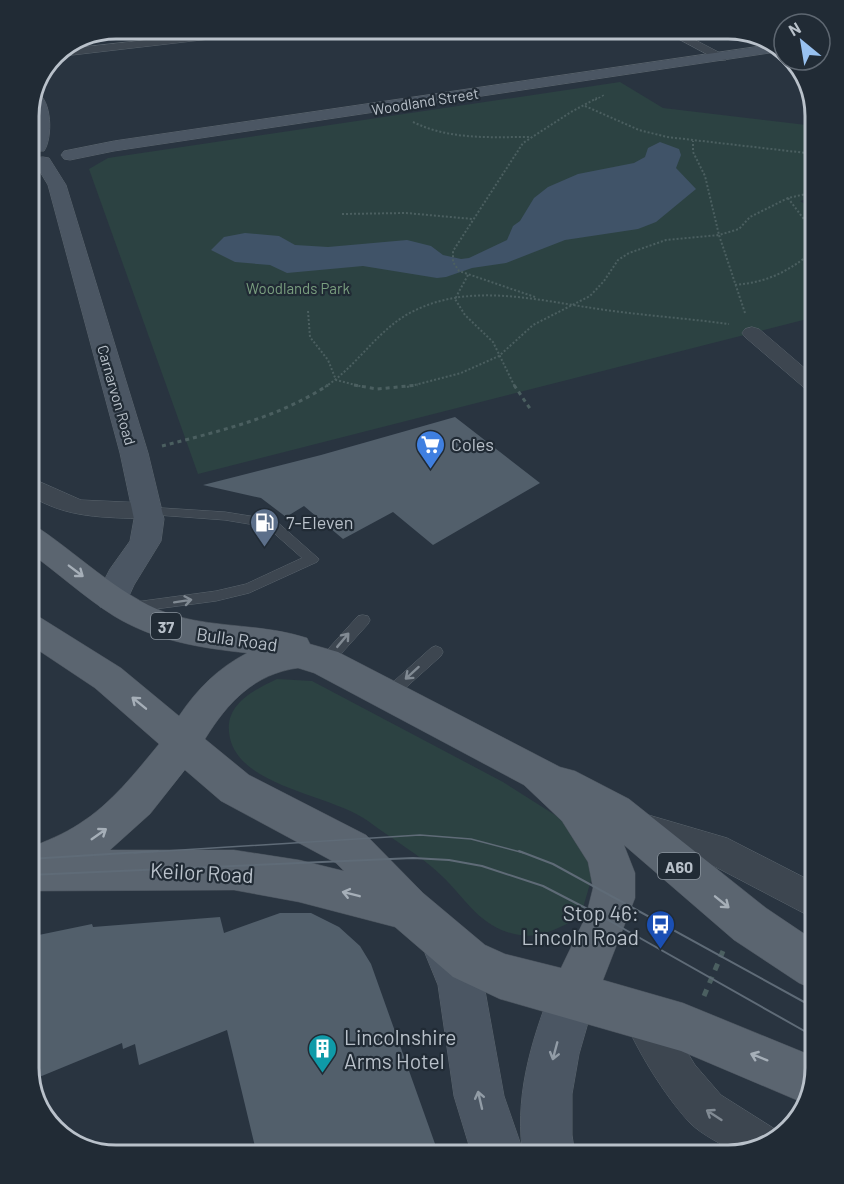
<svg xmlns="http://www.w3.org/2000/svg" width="844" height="1184" font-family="Barlow,sans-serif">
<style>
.green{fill:#2c4242}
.water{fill:#405368}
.building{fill:#525f6b}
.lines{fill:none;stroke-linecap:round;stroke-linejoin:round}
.lane-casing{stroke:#5a646d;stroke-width:1}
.street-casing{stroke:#5a646d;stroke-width:1}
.secondary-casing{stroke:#5a646d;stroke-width:1}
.primary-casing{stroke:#464f59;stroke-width:1}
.path-far3{stroke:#4b5f60;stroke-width:1.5;stroke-dasharray:2 2;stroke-linecap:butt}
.path-far2{stroke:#4b5f60;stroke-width:2;stroke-dasharray:2 2;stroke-linecap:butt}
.path-far1{stroke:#4b5f60;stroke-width:3;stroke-dasharray:4 4;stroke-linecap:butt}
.path{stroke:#4b5f60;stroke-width:5;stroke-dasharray:7 7;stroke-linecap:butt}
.lane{fill:#3d4650;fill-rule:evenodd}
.street{fill:#3d4650;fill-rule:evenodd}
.secondary{fill:#4b5663;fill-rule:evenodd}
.primary{fill:#5b6570;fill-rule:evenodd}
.tram-far1{stroke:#5f6b77;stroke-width:1.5}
.tram{stroke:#5f6b77;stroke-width:2}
.oneway{stroke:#a6afb8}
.oneway2{stroke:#818a93}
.oneway3{stroke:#929ca6}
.labels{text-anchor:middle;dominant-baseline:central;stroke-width:4.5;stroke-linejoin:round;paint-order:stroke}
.far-street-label{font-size:15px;fill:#b9c1ca;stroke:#212b35}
.far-park-label{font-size:15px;fill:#7a9e7f;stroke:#212b35}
.shield{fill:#212b35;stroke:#8b949d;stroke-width:1.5}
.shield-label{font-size:16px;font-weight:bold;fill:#b9c1ca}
.poi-label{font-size:18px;fill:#b9c1ca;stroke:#212b35;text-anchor:start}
.street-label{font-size:18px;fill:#b9c1ca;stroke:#212b35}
.near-street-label{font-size:21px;fill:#b9c1ca;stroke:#212b35}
.near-poi-label{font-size:21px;fill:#b9c1ca;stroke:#212b35;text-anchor:end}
.rim{fill:none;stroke:#b9c1ca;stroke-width:3}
</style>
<rect width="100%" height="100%" fill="#293440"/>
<!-- green -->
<path class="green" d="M 620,82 L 663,108 L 815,126 L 815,197 L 800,201 L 815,210 L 815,317 L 198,474 L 89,169 L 108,158 Z
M 277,679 L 312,681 L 503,782 L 555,815 L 582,835 L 594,870 L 580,918 C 552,930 537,942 507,932 C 477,922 463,896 442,876 C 420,855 392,839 368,821 C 330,793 234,787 229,732 C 226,703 256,689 277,679 Z"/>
<!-- water -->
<path class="water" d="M 660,142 L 679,149 L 681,155 L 676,168 L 696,189 L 656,222 L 638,229 L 565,240 L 506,263 L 472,268 L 446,277 L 437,278 L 363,266 L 287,273 L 270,265 L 235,262 L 211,250 L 224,237 L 245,233 L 279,236 L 295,245 L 328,247 L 407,240 L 431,246 L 443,255 L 461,259 L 469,258 L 507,240 L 513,226 L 520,221 L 534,198 L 548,187 L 578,174 L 634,163 L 645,157 L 648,148 Z"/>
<!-- building -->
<path class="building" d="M 455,417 L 540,483 L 433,545 L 393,512 L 343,539 L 304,506 L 286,517 L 261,498 L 203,485 L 321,455 Z
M 280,913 L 311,913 L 339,927 L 360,946 L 371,964 L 439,1155 L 257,1155 L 227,1030 L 139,1065 L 135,1044 L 123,1049 L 122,1043 L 32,1080 L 28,1068 L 29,937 L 92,924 L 93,927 L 220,917 L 224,933 Z"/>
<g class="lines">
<defs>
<path id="lane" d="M 147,507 L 225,512 L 275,520 L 319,559 L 317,562 L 249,593 L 216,601 L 133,612 L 128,611 L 126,607 L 128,603 L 216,591 L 246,584 L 302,558 L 267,527 L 225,520 L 143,514 L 141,511 Z
M 363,615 L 368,616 L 370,620 L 368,624 L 330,666 L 325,668 L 320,666 L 318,662 L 320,658 L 358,616 Z
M 436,646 L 441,648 L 443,652 L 441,656 L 393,699 L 388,701 L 383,699 L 381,695 L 383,691 L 431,648 Z"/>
<path id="street" d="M 245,29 L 276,29 L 270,32 L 55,57 L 58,50 Z
M 660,29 L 674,29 L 728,57 L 726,60 L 718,60 Z
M 752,327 L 759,329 L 815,377 L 815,393 L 808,391 L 745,337 L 742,333 L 745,329 Z
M 29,477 L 81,500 L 147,503 L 156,505 L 159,511 L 156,517 L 147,519 C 103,517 68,519 29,495 Z
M 645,814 L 727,838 L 815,883 L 815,919 L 708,863 L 633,841 L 628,830 L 633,819 Z
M 641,995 L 655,1000 L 695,1065 L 721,1095 L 778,1131 L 780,1136 L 772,1144 L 736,1153 C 722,1144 702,1135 690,1123 C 664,1095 636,1049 622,1014 L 627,1000 Z"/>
<path id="secondary" d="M 776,44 L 783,51 L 114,151 L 70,160 L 64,159 L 61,155 L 64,151 L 114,141 Z
M 37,93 C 52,99 53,138 44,151 L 32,151 L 29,147 L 35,126 L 30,107 Z
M 43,157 L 49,158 L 66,185 L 148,453 L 164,519 L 161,541 L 134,585 L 124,607 L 112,610 L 100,607 L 95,598 L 110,569 L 130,541 L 134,519 L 120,453 L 48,185 L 34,162 L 37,158 Z
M 443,918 L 459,925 L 484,985 L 504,1096 L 522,1148 C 515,1090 534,1032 556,978 L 573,972 L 590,978 L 596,995 L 579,1054 L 572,1094 L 572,1135 L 575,1155 L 472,1155 L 454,1096 L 438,985 L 420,941 L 427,925 Z"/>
<path id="primary" d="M 29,526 L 40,529 C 83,558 125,601 176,616 C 219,628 264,624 307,638 L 310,644 L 338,652 L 560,767 L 575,771 L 629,799 L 766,908 L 815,941 L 815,990 L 799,983 L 734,940 L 624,845 L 635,873 L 635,898 L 603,980 L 683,1003 L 815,1057 L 815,1069 L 806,1104 L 681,1051 L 500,999 L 453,977 L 395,927 L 299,902 L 234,890 L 29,891 L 29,848 C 46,841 64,834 79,824 C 111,804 135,773 159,744 L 95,688 L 29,644 L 29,614 L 41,618 L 121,668 L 179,716 C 197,689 218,668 247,653 C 201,648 155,641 114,616 C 84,597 58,573 29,552 ZM 298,668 L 314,673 L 524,785 L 562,821 L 588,862 L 593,888 L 586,916 L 561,968 L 505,954 L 485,945 L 423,893 L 366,835 L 249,775 L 205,739 C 228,702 254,674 298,668 ZM 185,770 L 221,801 L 336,863 L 344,871 L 299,860 L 234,850 L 110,850 L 150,814 Z"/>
</defs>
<!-- lane casing -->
<use href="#lane" class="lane-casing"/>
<!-- street casing -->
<use href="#street" class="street-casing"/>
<!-- secondary casing -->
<use href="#secondary" class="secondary-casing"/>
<!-- primary casing -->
<use href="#primary" class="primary-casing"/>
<!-- path-far3 -->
<path class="path-far3" d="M 595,100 L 604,95"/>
<!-- path-far2 -->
<path class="path-far2" d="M 585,106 L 639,130 L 667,137 L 815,154
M 413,122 C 450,140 489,137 529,137
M 788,198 L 815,234
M 342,214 L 406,213 L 473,219
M 809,256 L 809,265 L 815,270
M 468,275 L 455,299 L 465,315 L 493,342 L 515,387
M 735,285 C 769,282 789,271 815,250
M 535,297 L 459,271 L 453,262 L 453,251 L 523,143 L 571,112 L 597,98
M 308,311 L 310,337 L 328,360 L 336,380 L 363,387
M 745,313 L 719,235 L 739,229 L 750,217 L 788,198 L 815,192
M 325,387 C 356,367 376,332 408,314 C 465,282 532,299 592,308 C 637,315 684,318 729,324
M 407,387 L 461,373 L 499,356 L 533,325 L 590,296 L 604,281 L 618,260 L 629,253 L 666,240 L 719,235 L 705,176 L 693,152 L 693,141"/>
<!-- path-far1 -->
<path class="path-far1" d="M 354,385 L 377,389 L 418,385
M 514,385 L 531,410
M 162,446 C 219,431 278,418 328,385"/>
<!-- path -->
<path class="path" d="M 704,996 L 723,951
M 690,1155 L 694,1145"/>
<!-- lane -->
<use href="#lane" class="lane"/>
<!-- street -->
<use href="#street" class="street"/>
<!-- secondary -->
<use href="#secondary" class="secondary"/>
<!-- primary -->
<use href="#primary" class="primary"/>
<!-- tram-far1 -->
<path class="tram-far1" d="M 134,853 L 420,835 L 471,839 L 524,853"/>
<!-- tram -->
<path class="tram" d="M 519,851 L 553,864 L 815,1008
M 29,859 L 158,851
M 29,875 L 413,858 L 449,860 L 482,866 L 543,886 L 601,916 L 815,1037"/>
</g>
<!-- one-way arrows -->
<defs><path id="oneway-shaft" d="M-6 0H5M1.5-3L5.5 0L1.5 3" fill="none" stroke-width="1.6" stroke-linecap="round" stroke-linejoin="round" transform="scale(1.5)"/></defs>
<g class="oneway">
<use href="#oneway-shaft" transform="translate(76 571) rotate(37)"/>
<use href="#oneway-shaft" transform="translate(139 703) rotate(-141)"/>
<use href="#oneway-shaft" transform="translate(99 834) rotate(-35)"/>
<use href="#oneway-shaft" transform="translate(351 894) rotate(-166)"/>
<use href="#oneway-shaft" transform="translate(722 902) rotate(39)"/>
<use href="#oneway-shaft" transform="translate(759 1057) rotate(-158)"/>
</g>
<g class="oneway2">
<use href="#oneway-shaft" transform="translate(183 601) rotate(-9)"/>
<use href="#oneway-shaft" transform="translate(343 640) rotate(-50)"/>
<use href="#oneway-shaft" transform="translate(412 673) rotate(138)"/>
<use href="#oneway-shaft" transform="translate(714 1115) rotate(-147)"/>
</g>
<g class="oneway3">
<use href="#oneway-shaft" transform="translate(555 1051) rotate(105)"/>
<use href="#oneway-shaft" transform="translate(480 1100) rotate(-103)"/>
</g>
<!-- icons -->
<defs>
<symbol id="supermarket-pin" viewBox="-11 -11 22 30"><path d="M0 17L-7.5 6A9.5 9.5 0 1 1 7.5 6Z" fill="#3f7fe0" stroke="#212b35"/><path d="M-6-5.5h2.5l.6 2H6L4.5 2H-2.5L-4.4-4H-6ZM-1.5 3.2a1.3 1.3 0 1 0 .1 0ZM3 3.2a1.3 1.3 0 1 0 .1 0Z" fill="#fff"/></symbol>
<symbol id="fuel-pin" viewBox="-11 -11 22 30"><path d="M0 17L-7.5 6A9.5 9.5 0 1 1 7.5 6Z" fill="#5c6f8a" stroke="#212b35"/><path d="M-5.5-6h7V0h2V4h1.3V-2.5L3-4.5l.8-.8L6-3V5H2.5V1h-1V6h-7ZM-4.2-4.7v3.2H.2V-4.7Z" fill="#fff"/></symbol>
<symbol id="bus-pin" viewBox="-11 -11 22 30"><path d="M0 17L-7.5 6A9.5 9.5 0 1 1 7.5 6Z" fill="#1a4fb4" stroke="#212b35"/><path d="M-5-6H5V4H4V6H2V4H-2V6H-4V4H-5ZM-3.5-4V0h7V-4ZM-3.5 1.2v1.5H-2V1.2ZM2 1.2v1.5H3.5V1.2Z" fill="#fff"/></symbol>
<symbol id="building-pin" viewBox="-11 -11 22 30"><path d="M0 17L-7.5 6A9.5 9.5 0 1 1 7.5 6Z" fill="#0f9aa8" stroke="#212b35"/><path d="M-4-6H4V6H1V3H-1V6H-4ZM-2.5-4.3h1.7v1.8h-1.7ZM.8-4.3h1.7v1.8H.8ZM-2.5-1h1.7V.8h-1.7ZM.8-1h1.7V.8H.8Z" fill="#fff"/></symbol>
</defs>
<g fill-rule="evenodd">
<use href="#supermarket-pin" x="414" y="428" width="33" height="45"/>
<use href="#fuel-pin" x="248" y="506" width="33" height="45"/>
<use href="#bus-pin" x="644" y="908" width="33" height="45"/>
<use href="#building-pin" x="306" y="1032" width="33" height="45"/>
</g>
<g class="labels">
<!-- far-street labels -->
<g class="far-street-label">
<text transform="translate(425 101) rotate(-9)">Woodland Street</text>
<text transform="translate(117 395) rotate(74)">Carnarvon Road</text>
</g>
<!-- far-park labels -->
<g class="far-park-label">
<text x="298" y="288">Woodlands Park</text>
</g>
<!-- shield labels -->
<g class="shield">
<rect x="151" y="613" width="30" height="26" rx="4.5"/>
<rect x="658" y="853" width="42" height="26" rx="4.5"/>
</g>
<g class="shield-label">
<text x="166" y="626">37</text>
<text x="679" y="866">A60</text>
</g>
<!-- poi labels -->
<g class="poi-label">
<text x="451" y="444">Coles</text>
<text x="286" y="522">7-Eleven</text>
</g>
<!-- street labels -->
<g class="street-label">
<text transform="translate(237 639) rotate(8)">Bulla Road</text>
</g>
<!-- near-street labels -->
<g class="near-street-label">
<text transform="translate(202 872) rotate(3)">Keilor Road</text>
</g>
<!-- near-poi labels -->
<g class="near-poi-label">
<text x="639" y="912">Stop 46:<tspan x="639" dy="24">Lincoln Road</tspan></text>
<text x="344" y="1036" text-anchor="start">Lincolnshire<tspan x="344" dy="24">Arms Hotel</tspan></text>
</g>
</g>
<!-- crop -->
<path d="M0 0H844V1184H0ZM116 39H728A77 77 0 0 1 805 116V1068A77 77 0 0 1 728 1145H116A77 77 0 0 1 39 1068V116A77 77 0 0 1 116 39Z" fill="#212b35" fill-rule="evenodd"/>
<path class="rim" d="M116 39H728A77 77 0 0 1 805 116V1068A77 77 0 0 1 728 1145H116A77 77 0 0 1 39 1068V116A77 77 0 0 1 116 39Z"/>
<!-- north arrow -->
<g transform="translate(802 42) rotate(330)"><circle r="28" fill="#212b35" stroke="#5e6771" stroke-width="1.5"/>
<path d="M0-4.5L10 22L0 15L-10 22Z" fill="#98c1f0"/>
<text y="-9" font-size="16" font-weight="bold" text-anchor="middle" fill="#b9c1ca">N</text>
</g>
</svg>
